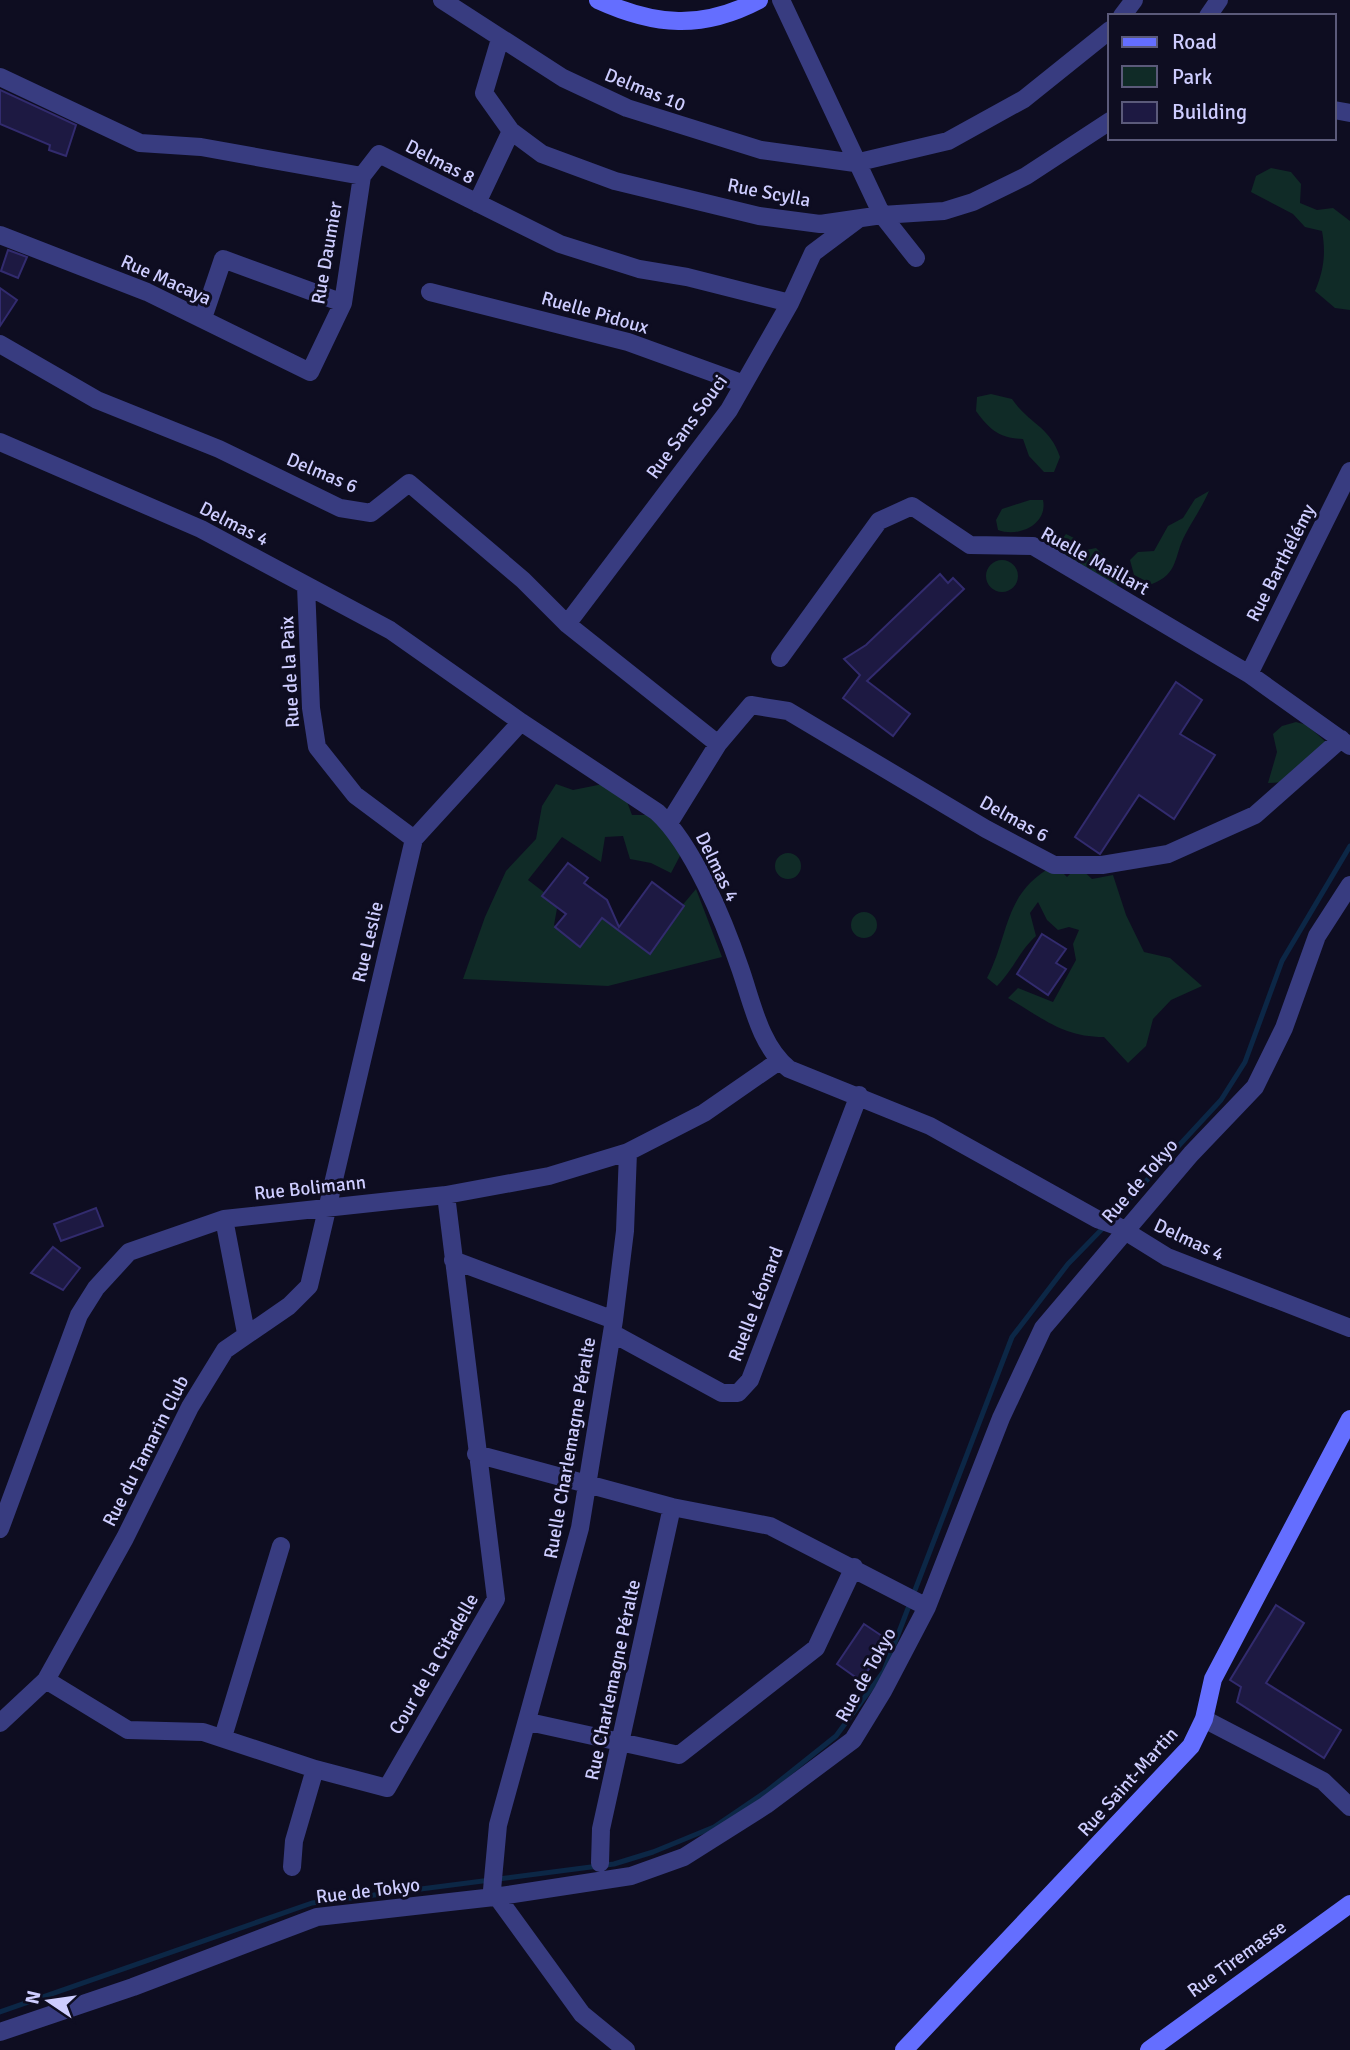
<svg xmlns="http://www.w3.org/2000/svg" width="1350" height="2050" font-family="Signika,sans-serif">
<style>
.green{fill:#102b27}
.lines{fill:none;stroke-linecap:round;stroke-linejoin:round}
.stream{stroke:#0c2746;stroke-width:5}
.building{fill:#1d1942;stroke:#322b6e;stroke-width:2}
.street{stroke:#383c80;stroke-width:18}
.secondary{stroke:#646eff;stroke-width:18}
.labels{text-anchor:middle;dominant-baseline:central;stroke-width:6;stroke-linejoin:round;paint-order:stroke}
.street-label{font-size:19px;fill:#cecdff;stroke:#0e0d21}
</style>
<rect width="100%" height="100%" fill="#0e0d21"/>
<!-- green -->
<path class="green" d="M 1271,168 L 1291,172 L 1301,184 L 1300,203 L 1317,210 L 1333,208 L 1350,221 L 1350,310 L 1335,308 L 1315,291 C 1324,270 1326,253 1322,231 L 1305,227 L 1293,214 L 1251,192 L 1256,176 Z
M 991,394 L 1012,399 C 1029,424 1050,426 1060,457 L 1054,472 L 1044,472 L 1029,456 L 1023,439 C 999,438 990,430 976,411 L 977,397 Z
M 1209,491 C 1202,507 1193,520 1185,535 C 1174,555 1179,574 1152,584 L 1134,575 L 1130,560 L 1138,552 L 1154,551 L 1168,526 L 1183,518 L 1195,499 Z
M 1030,500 L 1043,500 C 1048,524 1019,538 998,530 L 996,520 L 1002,509 Z
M 1066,534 L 1078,540 L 1081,551 L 1096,548 L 1115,567 L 1117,586 L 1080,566 L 1056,547 Z
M986 576a16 16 0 1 1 32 0a16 16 0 1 1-32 0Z
M 1296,722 L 1307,725 L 1328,744 L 1284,782 L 1268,783 L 1277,752 L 1273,734 L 1282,726 Z
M 608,783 L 626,799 L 632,815 L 657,815 L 682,852 L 671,873 L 651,863 L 630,859 L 623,836 L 605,837 L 601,862 L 562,837 L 528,880 L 558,903 L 554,925 L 568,934 L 594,911 L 649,945 L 696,889 L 722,957 L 608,986 L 463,979 L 485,917 L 506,871 L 536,839 L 542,806 L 556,784 L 573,790 Z
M775 866a13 13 0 1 1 26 0a13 13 0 1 1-26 0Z
M 1055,865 L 1067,877 L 1078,866 L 1092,879 L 1113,875 L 1126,915 L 1144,952 L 1170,958 L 1202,986 L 1171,1000 L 1153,1019 L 1146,1046 L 1128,1063 L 1104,1037 C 1062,1037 1043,1018 1008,998 L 1018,988 L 1053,1002 L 1076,960 L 1073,944 L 1079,930 L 1069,927 L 1058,930 L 1047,920 L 1038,902 L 1030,913 L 1036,936 C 1020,950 1013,970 997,986 L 987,978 C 1010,934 1003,892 1055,865 Z
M851 925a13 13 0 1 1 26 0a13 13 0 1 1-26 0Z"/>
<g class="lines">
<!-- stream -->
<path class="stream" d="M 1111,1219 L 1221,1100 L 1245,1062 L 1282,961 L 1350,846
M 0,2012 L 312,1903 L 614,1864 L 653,1852 L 714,1827 L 767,1791 L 836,1736 L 884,1671 L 1012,1337 L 1068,1264 L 1105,1226"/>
</g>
<!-- building -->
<path class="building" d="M 0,90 L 76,125 L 66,156 L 49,150 L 50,145 L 0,124 Z
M 8,250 L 27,257 L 18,278 L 1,271 Z
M 0,288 L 17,300 L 0,326 Z
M 940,574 L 948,583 L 953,578 L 964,589 L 867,681 L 910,714 L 893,736 L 843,698 L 860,675 L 844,659 L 866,645 Z
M 1176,682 L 1202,700 L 1180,734 L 1215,755 L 1174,819 L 1139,795 L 1100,854 L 1075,837 Z
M 568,863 L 588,878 L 584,883 L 607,900 L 619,927 L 652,882 L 684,906 L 650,954 L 602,918 L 580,947 L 555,927 L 566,914 L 542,896 Z
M 1042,934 L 1066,949 L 1056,963 L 1066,969 L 1048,995 L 1017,974 Z
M 96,1208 L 103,1226 L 61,1241 L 54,1224 Z
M 53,1247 L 80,1268 L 63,1290 L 31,1273 Z
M 1276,1605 L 1304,1623 L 1266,1683 L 1341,1730 L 1324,1758 L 1237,1702 L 1241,1687 L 1230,1680 Z
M 864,1624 L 888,1640 L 861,1681 L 837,1664 Z"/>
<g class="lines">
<!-- street -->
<path class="street" d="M 442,0 L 563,78 L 627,108 L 761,150 L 855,163 L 948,141 L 1024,99 L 1110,30
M 781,0 L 882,215 L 916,258
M 1122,16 L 1134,0
M 1208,16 L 1219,0
M 500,39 L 484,93 L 511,131 L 542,154 L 615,181 L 759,216 L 820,224 L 882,215 L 944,211 L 973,202 L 1026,176 L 1110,121
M 0,77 L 140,143 L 201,147 L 362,176 L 379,154 L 560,244 L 639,269 L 687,277 L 790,303
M 1334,110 L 1350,113
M 477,203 L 511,131
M 0,235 L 147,292 L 310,372 L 343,303 L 362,176
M 430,292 L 628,342 L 744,384
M 203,318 L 223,259 L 343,303
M 0,344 L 97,400 L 219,449 L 340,508 L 371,513 L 409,483 L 523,580 L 567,624 L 718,744 L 751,705 L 788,711 L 986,829 L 1054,865 L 1102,865 L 1168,854 L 1255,815 L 1341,739
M 0,442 L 201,529 L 390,630 L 521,722 L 657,812 C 693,845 724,921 740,968 C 752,1002 760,1046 789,1069 L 930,1126 L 1097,1219 L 1117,1226 L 1167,1257 L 1350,1328
M 306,586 L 311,708 L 317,747 L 355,795 L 414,839
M 567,624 L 729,410 L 790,303 L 813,253 L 857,220
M 780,658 L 879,521 L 912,506 L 970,545 L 1033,546 L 1249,674 L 1350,746
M 1249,674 L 1350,471
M 669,823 L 718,744
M 224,1219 L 246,1333
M 453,1260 L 614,1320
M 612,1333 L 722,1393 L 738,1393 L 750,1380 L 859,1095
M 476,1454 L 672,1507 L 770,1526 L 927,1607
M 0,1529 L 79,1315 L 96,1288 L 129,1252 L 224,1219 L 446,1195 L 549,1176 L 628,1152 L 704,1113 L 779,1061
M 46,1680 L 128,1730 L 203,1732 L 315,1769 L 387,1788 L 496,1599 L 446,1195
M 1204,1719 L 1323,1781 L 1350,1807
M 529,1722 L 679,1755 L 816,1648 L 854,1567
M 0,1723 L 46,1680 L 125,1538 L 190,1407 L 225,1350 L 289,1306 L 309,1286 L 414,839 L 521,722
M 223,1737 L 281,1546
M 600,1863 L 601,1829 L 672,1507
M 292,1867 L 294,1841 L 315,1769
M 0,2032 L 133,1987 L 317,1917 L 494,1897 L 631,1876 L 684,1857 L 766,1805 L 853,1740 L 883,1691 L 927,1607 L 1001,1418 L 1043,1328 L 1191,1154 L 1255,1087 L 1284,1028 L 1317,936 L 1350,885
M 626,2050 L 582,2014 L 492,1890 L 498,1825 L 580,1528 L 614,1320 L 625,1231 L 628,1152"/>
<!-- secondary -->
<path class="secondary" d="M 598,0 C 655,26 702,30 759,0
M 904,2050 L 1191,1746 L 1204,1719 L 1213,1679 L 1350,1419
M 1149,2050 L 1350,1904"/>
</g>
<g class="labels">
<!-- street labels -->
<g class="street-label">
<text transform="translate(645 90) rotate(22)">Delmas 10</text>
<text transform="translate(440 162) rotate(27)">Delmas 8</text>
<text transform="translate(769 193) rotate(11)">Rue Scylla</text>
<text transform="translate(327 253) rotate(-80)">Rue Daumier</text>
<text transform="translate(166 280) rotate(24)">Rue Macaya</text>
<text transform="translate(595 313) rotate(16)">Ruelle Pidoux</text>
<text transform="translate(687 427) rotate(-54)">Rue Sans Souci</text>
<text transform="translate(322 473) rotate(23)">Delmas 6</text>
<text transform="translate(234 524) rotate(27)">Delmas 4</text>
<text transform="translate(1095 561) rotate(29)">Ruelle Maillart</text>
<text transform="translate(1281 563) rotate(-63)">Rue Barthélémy</text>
<text transform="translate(290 672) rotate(-93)">Rue de la Paix</text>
<text transform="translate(1014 819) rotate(29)">Delmas 6</text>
<text transform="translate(717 867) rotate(64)">Delmas 4</text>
<text transform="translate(368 942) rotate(-77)">Rue Leslie</text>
<text transform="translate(1140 1181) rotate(-49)">Rue de Tokyo</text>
<text transform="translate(310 1188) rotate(-6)">Rue Bolimann</text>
<text transform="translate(1189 1240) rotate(25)">Delmas 4</text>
<text transform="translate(756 1304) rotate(-69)">Ruelle Léonard</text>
<text transform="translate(570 1448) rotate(-80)">Ruelle Charlemagne Péralte</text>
<text transform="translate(146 1451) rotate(-63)">Rue du Tamarin Club</text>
<text transform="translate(434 1664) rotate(-60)">Cour de la Citadelle</text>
<text transform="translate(866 1675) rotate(-61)">Rue de Tokyo</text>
<text transform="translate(613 1680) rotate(-78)">Rue Charlemagne Péralte</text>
<text transform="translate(1128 1782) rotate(-48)">Rue Saint-Martin</text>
<text transform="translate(368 1891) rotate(-7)">Rue de Tokyo</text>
<text transform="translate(1237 1959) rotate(-36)">Rue Tiremasse</text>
</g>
</g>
<!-- legend -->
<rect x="1108" y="14" width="228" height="126" fill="#0e0d21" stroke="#5b5a7a" stroke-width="2"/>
<rect x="1122" y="37" width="35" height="10" fill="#646eff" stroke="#5b5a7a" stroke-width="2"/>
<text x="1172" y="49" font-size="21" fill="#cecdff">Road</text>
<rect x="1122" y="66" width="35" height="21" fill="#102b27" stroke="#5b5a7a" stroke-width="2"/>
<text x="1172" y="84" font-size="21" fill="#cecdff">Park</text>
<rect x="1122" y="102" width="35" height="21" fill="#1d1942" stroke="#5b5a7a" stroke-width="2"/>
<text x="1172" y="119" font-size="21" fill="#cecdff">Building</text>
<!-- north arrow -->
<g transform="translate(49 2001) rotate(283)" stroke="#0e0d21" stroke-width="5" paint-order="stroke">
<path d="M0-5L12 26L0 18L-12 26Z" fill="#cecdff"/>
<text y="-10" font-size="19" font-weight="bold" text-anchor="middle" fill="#cecdff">N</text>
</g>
</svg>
